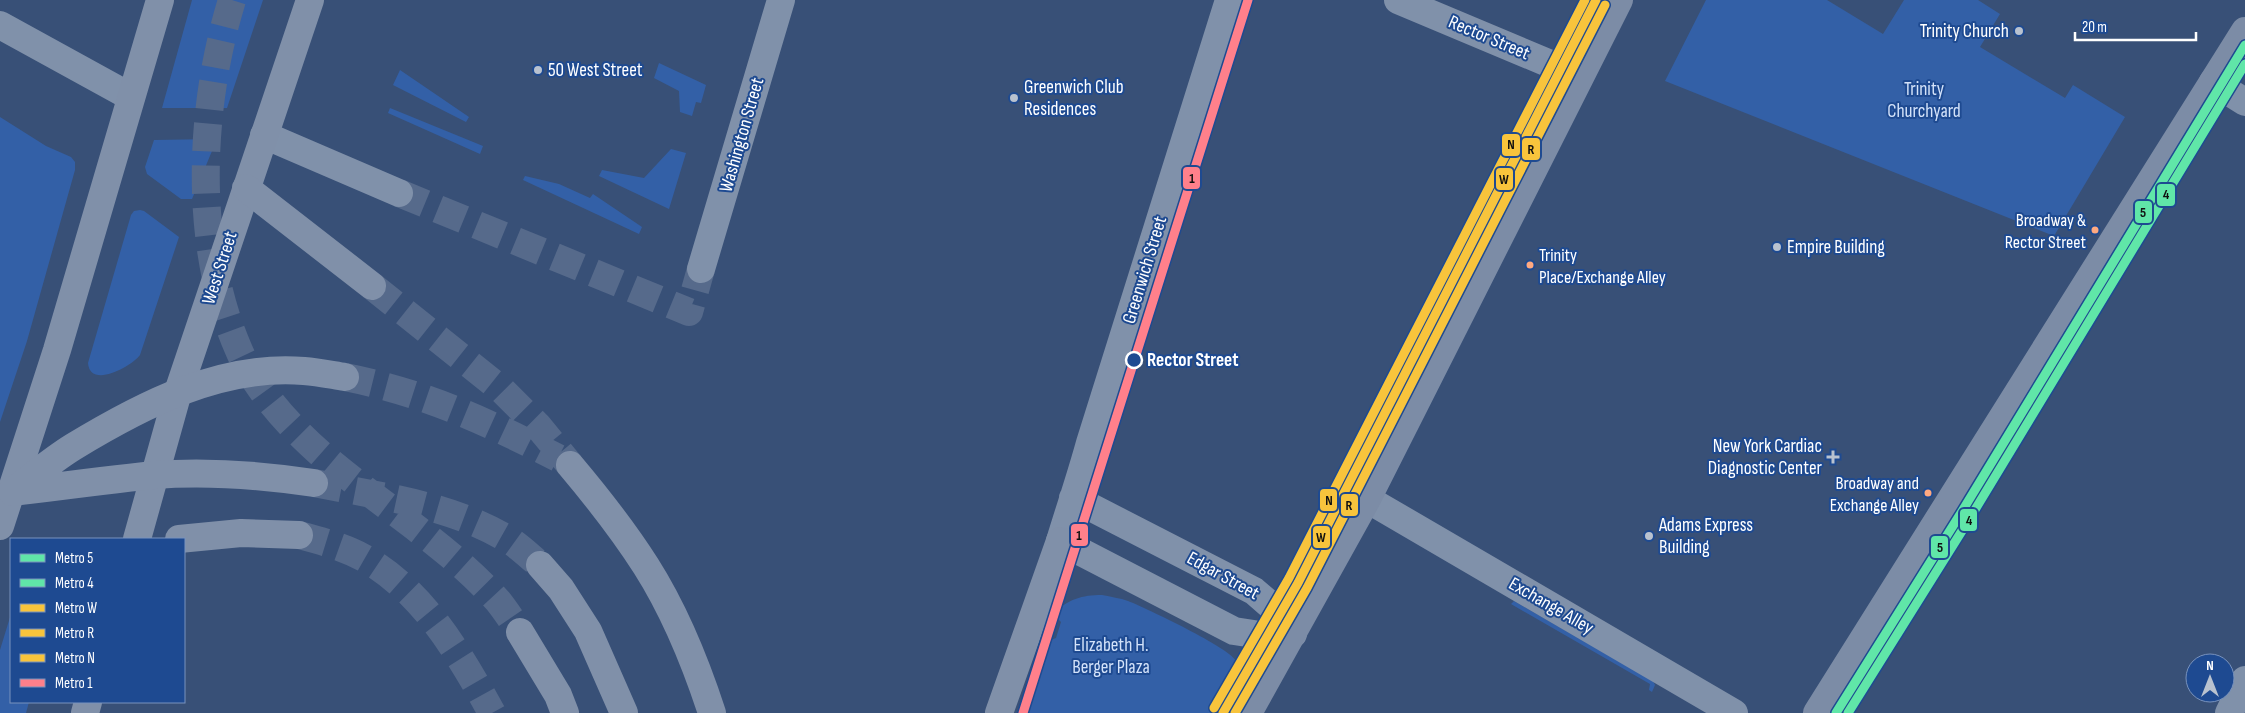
<svg xmlns="http://www.w3.org/2000/svg" width="2245" height="713" font-family="'Sofia Sans Condensed',sans-serif">
<style>
.green{fill:#3360a7}
.lines{fill:none;stroke-linecap:round;stroke-linejoin:round}
.minor-tunnel{stroke:#566a8b;stroke-width:28;stroke-dasharray:28 14;stroke-linecap:butt}
.motorway-tunnel{stroke:#566a8b;stroke-width:28;stroke-dasharray:28 14;stroke-linecap:butt}
.pedestrian{stroke:#8091aa;stroke-width:28}
.minor{stroke:#8091aa;stroke-width:28}
.secondary{stroke:#7c8ca6;stroke-width:28}
.trunk{stroke:#8090a9;stroke-width:28}
.motorway{stroke:#8090a9;stroke-width:28}
.metro-1-casing{stroke:#1e4a91;stroke-width:12}
.metro-2-casing{stroke:#1e4a91;stroke-width:12}
.metro-3-casing{stroke:#1e4a91;stroke-width:12}
.metro-4-casing{stroke:#1e4a91;stroke-width:12}
.metro-5-casing{stroke:#1e4a91;stroke-width:12}
.metro-6-casing{stroke:#1e4a91;stroke-width:12}
.metro-1{stroke:#60e6a8;stroke-width:9}
.metro-2{stroke:#60e6a8;stroke-width:9}
.metro-3{stroke:#f8c43c;stroke-width:9}
.metro-4{stroke:#f8c43c;stroke-width:9}
.metro-5{stroke:#f8c43c;stroke-width:9}
.metro-6{stroke:#ff808b;stroke-width:9}
.poi-dot{fill:#b9c2cf;stroke:#1e4a91;stroke-width:2}
.bus-dot{fill:#ffa980;stroke:#1e4a91;stroke-width:2}
.stop-dot{fill:#1e4a91;stroke:#fff;stroke-width:2.5}
.labels{text-anchor:middle;dominant-baseline:central;stroke-width:4;stroke-linejoin:round;paint-order:stroke}
.bus-label{font-size:18px;fill:#fff;stroke:#1e4a91;text-anchor:end}
.poi-label{font-size:19px;fill:#fff;stroke:#1e4a91;text-anchor:start}
.street-label{font-size:19px;fill:#fff;stroke:#1e4a91}
.park-label{font-size:19px;fill:#d4e3fa;stroke:#1e4a91}
.stop-label{font-size:19px;font-weight:bold;fill:#fff;stroke:#1e4a91;text-anchor:start}
.line-badge{stroke:#1e4a91;stroke-width:2}
.pale-badge-label{font-size:14px;text-anchor:middle;font-weight:bold;fill:#111}
</style>
<rect width="100%" height="100%" fill="#385077"/>
<!-- green -->
<path class="green" d="M 192,0 L 263,0 L 227,108 L 162,108 Z
M 1706,0 L 1827,0 L 1883,34 L 1904,0 L 1978,0 L 2000,14 L 1980,47 L 2065,98 L 2073,85 L 2125,117 L 2054,236 L 1665,81 Z
M 659,63 L 706,85 L 701,103 L 696,102 L 692,116 L 680,112 L 679,91 L 654,78 Z
M 400,70 L 469,117 L 466,122 L 393,85 Z
M 390,108 L 483,146 L 480,154 L 388,113 Z
M 0,117 L 46,146 L 71,157 L 75,162 L 75,170 L 27,341 L 0,422 Z
M 217,139 L 192,199 L 181,199 L 147,174 L 145,167 L 154,140 Z
M 671,149 L 686,153 L 669,209 L 599,176 L 602,170 L 644,178 Z
M 525,176 L 559,184 L 590,198 L 593,194 L 642,227 L 639,234 L 523,180 Z
M 140,210 L 144,211 L 179,237 L 140,355 C 131,367 90,389 88,363 L 131,215 L 134,211 Z
M 1102,595 C 1111,597 1120,598 1128,601 C 1144,607 1232,649 1236,661 C 1240,674 1219,702 1212,713 L 1023,713 L 1048,641 L 1056,638 L 1061,622 L 1053,614 C 1068,599 1082,595 1102,595 Z
M 1514,601 L 1653,681 L 1655,685 L 1652,692 L 1649,690 L 1650,684 L 1511,604 Z
M 11,614 L 11,702 L 29,702 L 26,713 L 0,713 L 0,650 Z"/>
<g class="lines">
<!-- minor-tunnel -->
<path class="minor-tunnel" d="M 399,193 L 689,312 L 701,269"/>
<!-- motorway-tunnel -->
<path class="motorway-tunnel" d="M 232,0 C 199,107 193,244 238,348 C 255,389 289,426 322,455 C 380,505 447,544 498,601 C 506,611 513,622 520,632
M 372,286 L 502,390 L 538,426 L 570,465
M 345,377 C 425,393 486,421 558,458
M 314,483 C 378,496 447,504 504,537 C 517,544 529,556 540,565
M 299,535 C 321,541 344,547 364,558 C 424,592 460,655 492,713"/>
<!-- pedestrian -->
<path class="pedestrian" d="M 2213,82 L 2245,102
M 1367,499 L 1734,713
M 2229,713 L 2245,680"/>
<!-- minor -->
<path class="minor" d="M 1398,0 L 1579,76
M 0,25 L 131,97
M 264,135 L 399,193
M 701,269 L 781,0
M 1073,498 L 1254,591 L 1284,617 L 1293,634 L 1273,637 L 1234,631 L 1060,541 C 1070,508 1081,476 1090,443 L 1229,0"/>
<!-- secondary -->
<path class="secondary" d="M 1248,713 L 1367,499 L 1619,0
M 1817,713 L 2245,31"/>
<!-- trunk -->
<path class="trunk" d="M 0,526 L 57,350 L 160,0
M 137,539 L 178,392 L 310,0
M 85,713 L 88,702"/>
<!-- motorway -->
<path class="motorway" d="M 246,188 L 372,286
M 570,465 C 597,497 623,530 646,566 C 674,610 696,664 712,713
M 12,492 C 32,477 52,460 73,447 C 142,405 221,364 304,371 C 318,372 332,375 345,377
M 14,492 C 61,486 107,480 154,475 C 208,471 261,475 314,483
M 179,539 L 241,533 L 299,535
M 540,565 L 561,589 L 588,631 L 624,713
M 520,632 L 558,695 L 565,713
M 999,713 L 1060,541"/>
<defs>
<path id="metro-1" d="M 1836,713 L 1961,513 L 2245,45"/>
<path id="metro-2" d="M 1848,713 L 1970,518 L 2245,64"/>
<path id="metro-3" d="M 1223,713 L 1298,583 L 1596,0"/>
<path id="metro-4" d="M 1235,713 L 1307,588 L 1605,5"/>
<path id="metro-5" d="M 1214,708 L 1289,578 L 1585,0"/>
<path id="metro-6" d="M 1023,713 L 1248,0"/>
</defs>
<!-- metro-1 casing -->
<use href="#metro-1" class="metro-1-casing"/>
<!-- metro-2 casing -->
<use href="#metro-2" class="metro-2-casing"/>
<!-- metro-3 casing -->
<use href="#metro-3" class="metro-3-casing"/>
<!-- metro-4 casing -->
<use href="#metro-4" class="metro-4-casing"/>
<!-- metro-5 casing -->
<use href="#metro-5" class="metro-5-casing"/>
<!-- metro-6 casing -->
<use href="#metro-6" class="metro-6-casing"/>
<!-- metro-1 -->
<use href="#metro-1" class="metro-1"/>
<!-- metro-2 -->
<use href="#metro-2" class="metro-2"/>
<!-- metro-3 -->
<use href="#metro-3" class="metro-3"/>
<!-- metro-4 -->
<use href="#metro-4" class="metro-4"/>
<!-- metro-5 -->
<use href="#metro-5" class="metro-5"/>
<!-- metro-6 -->
<use href="#metro-6" class="metro-6"/>
</g>
<!-- markers -->
<g class="poi-dot">
<circle cx="2019" cy="31" r="5"/>
<circle cx="538" cy="70" r="5"/>
<circle cx="1014" cy="98" r="5"/>
<circle cx="1777" cy="247" r="5"/>
<path d="M1830.5 449.5h5v5h5v5h-5v5h-5v-5h-5v-5h5z"/>
<circle cx="1649" cy="536" r="5"/>
</g>
<g class="bus-dot">
<circle cx="2095" cy="230" r="4.5"/>
<circle cx="1530" cy="265" r="4.5"/>
<circle cx="1928" cy="493" r="4.5"/>
</g>
<circle class="stop-dot" cx="1134" cy="360" r="8"/>
<g class="labels">
<!-- bus labels -->
<g class="bus-label">
<text x="2086" y="220">Broadway &amp;<tspan x="2086" dy="22">Rector Street</tspan></text>
<text x="1539" y="255" text-anchor="start">Trinity<tspan x="1539" dy="22">Place/Exchange Alley</tspan></text>
<text x="1919" y="483">Broadway and<tspan x="1919" dy="22">Exchange Alley</tspan></text>
</g>
<!-- poi labels -->
<g class="poi-label">
<text x="2009" y="31" text-anchor="end">Trinity Church</text>
<text x="548" y="70">50 West Street</text>
<text x="1024" y="87">Greenwich Club<tspan x="1024" dy="22">Residences</tspan></text>
<text x="1787" y="247">Empire Building</text>
<text x="1822" y="446" text-anchor="end">New York Cardiac<tspan x="1822" dy="22">Diagnostic Center</tspan></text>
<text x="1659" y="525">Adams Express<tspan x="1659" dy="22">Building</tspan></text>
</g>
<!-- street labels -->
<g class="street-label">
<text transform="translate(1489 38) rotate(23)">Rector Street</text>
<text transform="translate(742 135) rotate(-74)">Washington Street</text>
<text transform="translate(220 268) rotate(-72)">West Street</text>
<text transform="translate(1145 270) rotate(-73)">Greenwich Street</text>
<text transform="translate(1223 576) rotate(29)">Edgar Street</text>
<text transform="translate(1551 606) rotate(30)">Exchange Alley</text>
</g>
<!-- park labels -->
<g class="park-label">
<text x="1924" y="89">Trinity<tspan x="1924" dy="22">Churchyard</tspan></text>
<text x="1111" y="645">Elizabeth H.<tspan x="1111" dy="22">Berger Plaza</tspan></text>
</g>
<!-- stop labels -->
<g class="stop-label">
<text x="1147" y="360">Rector Street</text>
</g>
</g>
<g class="line-badge">
<rect x="1501" y="133" width="20" height="24" rx="5" fill="#f8c43c"/>
<rect x="1521" y="137" width="20" height="24" rx="5" fill="#f8c43c"/>
<rect x="1182" y="166" width="19" height="24" rx="5" fill="#ff808b"/>
<rect x="1495" y="167" width="19" height="24" rx="5" fill="#f8c43c"/>
<rect x="2156" y="183" width="20" height="24" rx="5" fill="#60e6a8"/>
<rect x="2134" y="200" width="19" height="24" rx="5" fill="#60e6a8"/>
<rect x="1319" y="488" width="19" height="24" rx="5" fill="#f8c43c"/>
<rect x="1340" y="493" width="19" height="24" rx="5" fill="#f8c43c"/>
<rect x="1959" y="508" width="19" height="24" rx="5" fill="#60e6a8"/>
<rect x="1070" y="523" width="19" height="24" rx="5" fill="#ff808b"/>
<rect x="1312" y="525" width="19" height="24" rx="5" fill="#f8c43c"/>
<rect x="1930" y="535" width="19" height="24" rx="5" fill="#60e6a8"/>
</g>
<g class="pale-badge-label">
<text x="1511" y="149">N</text>
<text x="1531" y="154">R</text>
<text x="1192" y="183">1</text>
<text x="1504" y="184">W</text>
<text x="2166" y="199">4</text>
<text x="2143" y="217">5</text>
<text x="1329" y="505">N</text>
<text x="1349" y="510">R</text>
<text x="1969" y="525">4</text>
<text x="1079" y="540">1</text>
<text x="1321" y="542">W</text>
<text x="1940" y="552">5</text>
</g>
<!-- legend -->
<rect x="10" y="538" width="175" height="165" fill="#1e4a91" stroke="#7892bd"/>
<rect x="20" y="554" width="25" height="8" fill="#60e6a8" stroke="#7892bd"/>
<text x="55" y="563" font-size="15" fill="#ffffff">Metro 5</text>
<rect x="20" y="579" width="25" height="8" fill="#60e6a8" stroke="#7892bd"/>
<text x="55" y="588" font-size="15" fill="#ffffff">Metro 4</text>
<rect x="20" y="604" width="25" height="8" fill="#f8c43c" stroke="#7892bd"/>
<text x="55" y="613" font-size="15" fill="#ffffff">Metro W</text>
<rect x="20" y="629" width="25" height="8" fill="#f8c43c" stroke="#7892bd"/>
<text x="55" y="638" font-size="15" fill="#ffffff">Metro R</text>
<rect x="20" y="654" width="25" height="8" fill="#f8c43c" stroke="#7892bd"/>
<text x="55" y="663" font-size="15" fill="#ffffff">Metro N</text>
<rect x="20" y="679" width="25" height="8" fill="#ff808b" stroke="#7892bd"/>
<text x="55" y="688" font-size="15" fill="#ffffff">Metro 1</text>
<!-- north arrow -->
<g transform="translate(2210 678)"><circle r="24" fill="#1e4a91" stroke="#7892bd"/>
<path d="M0-4L9 19L0 12L-9 19Z" fill="#b9c2cf"/>
<text y="-8" font-size="14" font-weight="bold" text-anchor="middle" fill="#ffffff">N</text>
</g>
<!-- scale -->
<path d="M2075 32v8h121v-8" fill="none" stroke="#ffffff" stroke-width="2.5"/>
<text x="2082" y="32" font-size="15" fill="#ffffff" stroke="#1e4a91" stroke-width="4" paint-order="stroke">20 m</text>
</svg>
